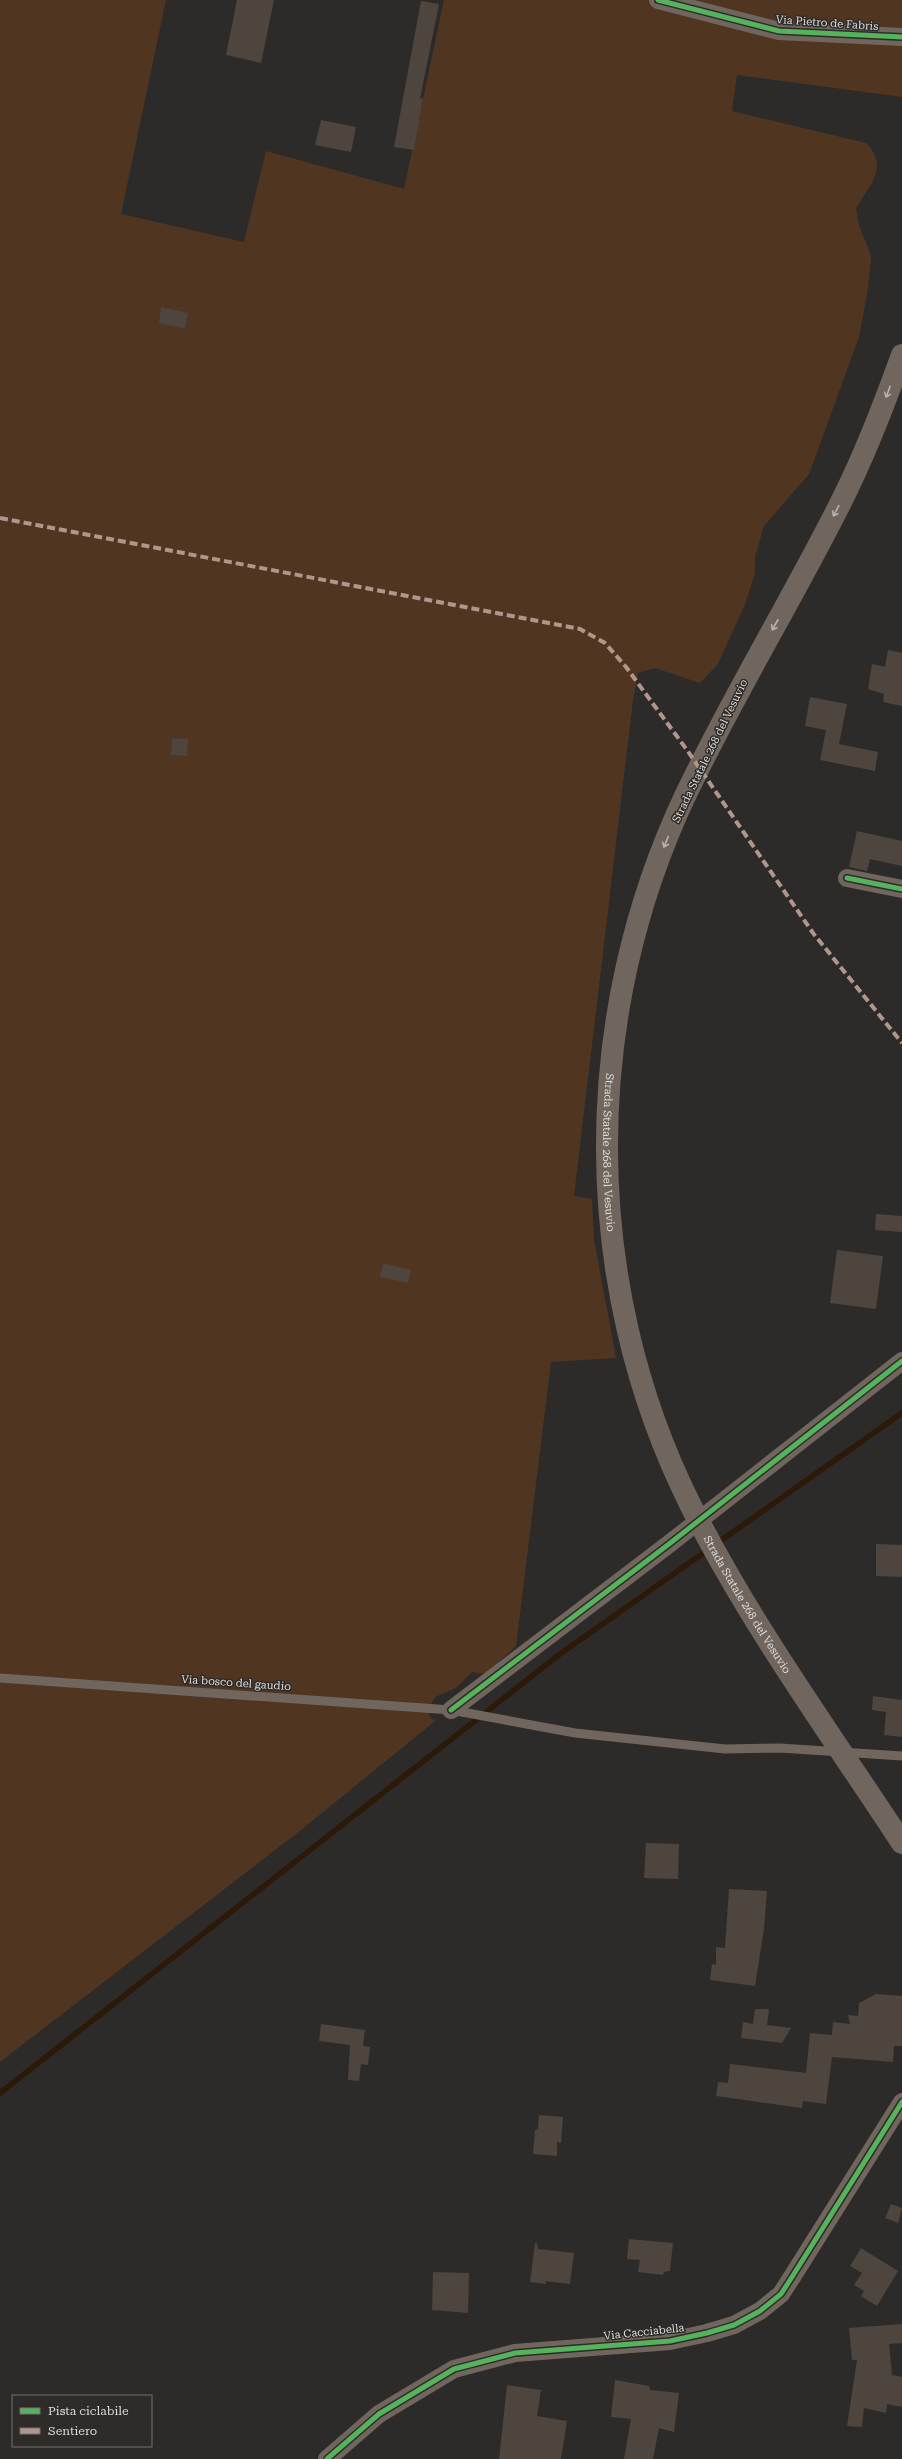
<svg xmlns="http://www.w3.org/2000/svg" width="902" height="2459" font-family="'Roboto Serif',serif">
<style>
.green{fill:#503620}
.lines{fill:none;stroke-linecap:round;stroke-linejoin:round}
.stream{stroke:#2c1907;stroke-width:5.5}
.building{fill:#4d453e}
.service{stroke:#71665d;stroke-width:9}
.minor{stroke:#71665d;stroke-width:18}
.trunk-bridge{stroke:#70665e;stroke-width:22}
.quiet{stroke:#b2968c;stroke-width:4;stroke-dasharray:8 4;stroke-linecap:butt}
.cycleway-casing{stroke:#2e2b29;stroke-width:8}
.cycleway{stroke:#56b35d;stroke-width:5}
.oneway{stroke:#b8b3af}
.labels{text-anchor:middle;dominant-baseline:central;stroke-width:3;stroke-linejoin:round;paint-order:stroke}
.street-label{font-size:11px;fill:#dfdddb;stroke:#2e2b29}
</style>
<rect width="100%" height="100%" fill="#2d2b2a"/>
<!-- green -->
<path class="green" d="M 0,0 L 166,0 L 121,214 L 244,242 L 266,151 L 404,189 L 444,0 L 902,0 L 902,97 L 737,75 L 732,111 L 866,143 C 890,167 869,185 856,209 L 859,225 L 871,256 L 868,289 L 859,337 L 809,474 L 764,526 L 755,557 L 755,573 L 745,604 L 718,664 L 700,683 L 655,668 L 638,673 L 633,700 L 574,1196 L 592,1199 L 594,1240 L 616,1358 L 551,1362 L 516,1646 L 486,1674 L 472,1672 L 456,1688 L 435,1697 L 427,1710 L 430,1717 L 435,1721 L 301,1830 L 0,2062 Z"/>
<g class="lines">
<!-- stream -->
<path class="stream" d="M 716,1544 L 902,1413
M 0,2093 L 560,1654 L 709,1549"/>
</g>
<!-- building -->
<path class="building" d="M 237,0 L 274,0 L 261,63 L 226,55 Z
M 421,1 L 439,4 L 420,99 L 423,98 L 414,150 L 394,147 Z
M 321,120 L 356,127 L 351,152 L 315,145 Z
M 161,307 L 188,313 L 185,329 L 159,323 Z
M 888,650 L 902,653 L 902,706 L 883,702 L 884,694 L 868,689 L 872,664 L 885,667 Z
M 810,697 L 847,704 L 839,744 L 878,752 L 875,771 L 820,760 L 826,730 L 805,726 Z
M 172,738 L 188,739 L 187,756 L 171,755 Z
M 857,831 L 902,841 L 902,866 L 870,859 L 867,871 L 849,867 Z
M 876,1214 L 902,1216 L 902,1232 L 875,1230 Z
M 837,1250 L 883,1256 L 876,1309 L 830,1303 Z
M 383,1263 L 411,1270 L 408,1283 L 380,1277 Z
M 876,1544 L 902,1545 L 902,1577 L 876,1576 Z
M 873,1696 L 902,1700 L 902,1737 L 884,1735 L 886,1712 L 872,1710 Z
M 646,1843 L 679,1844 L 678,1879 L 644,1878 Z
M 729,1889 L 767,1891 L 764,1929 L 755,1986 L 710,1980 L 712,1964 L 716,1965 L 716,1947 L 725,1948 Z
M 876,1994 L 902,1996 L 902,2046 L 894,2046 L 893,2062 L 832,2057 L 826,2104 L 803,2101 L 802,2108 L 716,2096 L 718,2082 L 728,2083 L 730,2064 L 806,2073 L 810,2033 L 832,2035 L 833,2022 L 850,2024 L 848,2015 L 858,2016 L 859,2003 Z
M 755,2009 L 769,2009 L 767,2025 L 791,2028 L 782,2043 L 741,2038 L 743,2022 L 753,2024 Z
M 321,2024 L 365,2030 L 363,2046 L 370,2047 L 368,2065 L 361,2064 L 359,2081 L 348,2080 L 350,2045 L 319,2041 Z
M 539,2115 L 563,2117 L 561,2143 L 557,2142 L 557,2156 L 533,2154 L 535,2130 L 538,2129 Z
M 891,2204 L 902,2208 L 898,2223 L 885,2218 Z
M 629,2239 L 673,2243 L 670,2271 L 664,2272 L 663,2275 L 638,2272 L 640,2260 L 627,2259 Z
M 535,2243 L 537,2243 L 538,2249 L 574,2253 L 570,2284 L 545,2281 L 546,2284 L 530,2282 Z
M 861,2248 L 898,2271 L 877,2306 L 861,2296 L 864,2291 L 854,2285 L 862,2273 L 850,2266 Z
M 433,2272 L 469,2273 L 468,2313 L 432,2310 Z
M 902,2324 L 902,2343 L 889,2344 L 892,2375 L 902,2377 L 902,2407 L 887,2404 L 886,2413 L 864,2408 L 862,2427 L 847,2426 L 857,2360 L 852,2360 L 849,2328 Z
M 615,2380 L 649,2386 L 650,2390 L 679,2393 L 674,2432 L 659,2428 L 653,2459 L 624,2459 L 631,2419 L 611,2417 Z
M 507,2385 L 541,2390 L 537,2416 L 567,2421 L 561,2459 L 499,2459 Z"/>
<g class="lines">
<!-- service -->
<path class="service" d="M 0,1678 L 451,1710 L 575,1733 L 725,1749 L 780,1748 L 902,1756"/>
<!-- minor -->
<path class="minor" d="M 658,0 L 779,31 L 902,37
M 847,878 L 902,889
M 451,1710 L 669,1544 L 902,1361
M 327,2459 L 379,2414 L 454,2369 L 515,2353 L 670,2341 L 707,2333 L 734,2325 L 760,2311 L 781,2294 L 792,2277 L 902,2102"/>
<!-- trunk-bridge -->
<path class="trunk-bridge" id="s1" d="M 902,355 C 883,407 864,457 839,506 C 790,603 733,696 686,794 C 580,1017 580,1283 690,1504 C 749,1622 830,1733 902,1843"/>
<!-- quiet -->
<path class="quiet" d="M 0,518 L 580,629 L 605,643 L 626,667 L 687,750 L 813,933 L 902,1043"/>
<defs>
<path id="cycleway" d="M 658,0 L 779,31 L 902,37
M 847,878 L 902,889
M 451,1710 L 669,1544 L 902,1361
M 327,2459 L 379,2414 L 454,2369 L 515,2353 L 670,2341 L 707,2333 L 734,2325 L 760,2311 L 781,2294 L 792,2277 L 902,2102"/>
</defs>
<!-- cycleway casing -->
<use href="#cycleway" class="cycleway-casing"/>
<!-- cycleway -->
<use href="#cycleway" class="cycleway"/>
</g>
<!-- one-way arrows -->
<defs><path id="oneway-shaft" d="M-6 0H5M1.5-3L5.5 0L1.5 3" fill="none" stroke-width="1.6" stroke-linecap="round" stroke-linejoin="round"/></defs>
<g class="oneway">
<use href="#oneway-shaft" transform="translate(888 392) rotate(110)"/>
<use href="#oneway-shaft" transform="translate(836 511) rotate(118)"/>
<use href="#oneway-shaft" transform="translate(775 625) rotate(119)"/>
<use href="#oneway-shaft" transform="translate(666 842) rotate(112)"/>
</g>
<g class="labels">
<!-- street labels -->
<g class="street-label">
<text transform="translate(827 23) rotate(4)">Via Pietro de Fabris</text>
<text transform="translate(710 751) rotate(-64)">Strada Statale 268 del Vesuvio</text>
<text stroke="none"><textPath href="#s1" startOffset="860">Strada Statale 268 del Vesuvio</textPath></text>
<text stroke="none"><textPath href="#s1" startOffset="1340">Strada Statale 268 del Vesuvio</textPath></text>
<text transform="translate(236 1683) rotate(4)">Via bosco del gaudio</text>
<text transform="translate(644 2332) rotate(-6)">Via Cacciabella</text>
</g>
</g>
<!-- legend -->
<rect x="12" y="2395" width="140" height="52" fill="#2e2b29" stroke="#757270"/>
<rect x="20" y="2408" width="20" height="6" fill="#56b35d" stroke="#757270"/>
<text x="48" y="2415" font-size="12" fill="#dfdddb">Pista ciclabile</text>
<rect x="20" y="2428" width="20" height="6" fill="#b2968c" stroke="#757270"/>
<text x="48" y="2435" font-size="12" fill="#dfdddb">Sentiero</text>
</svg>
